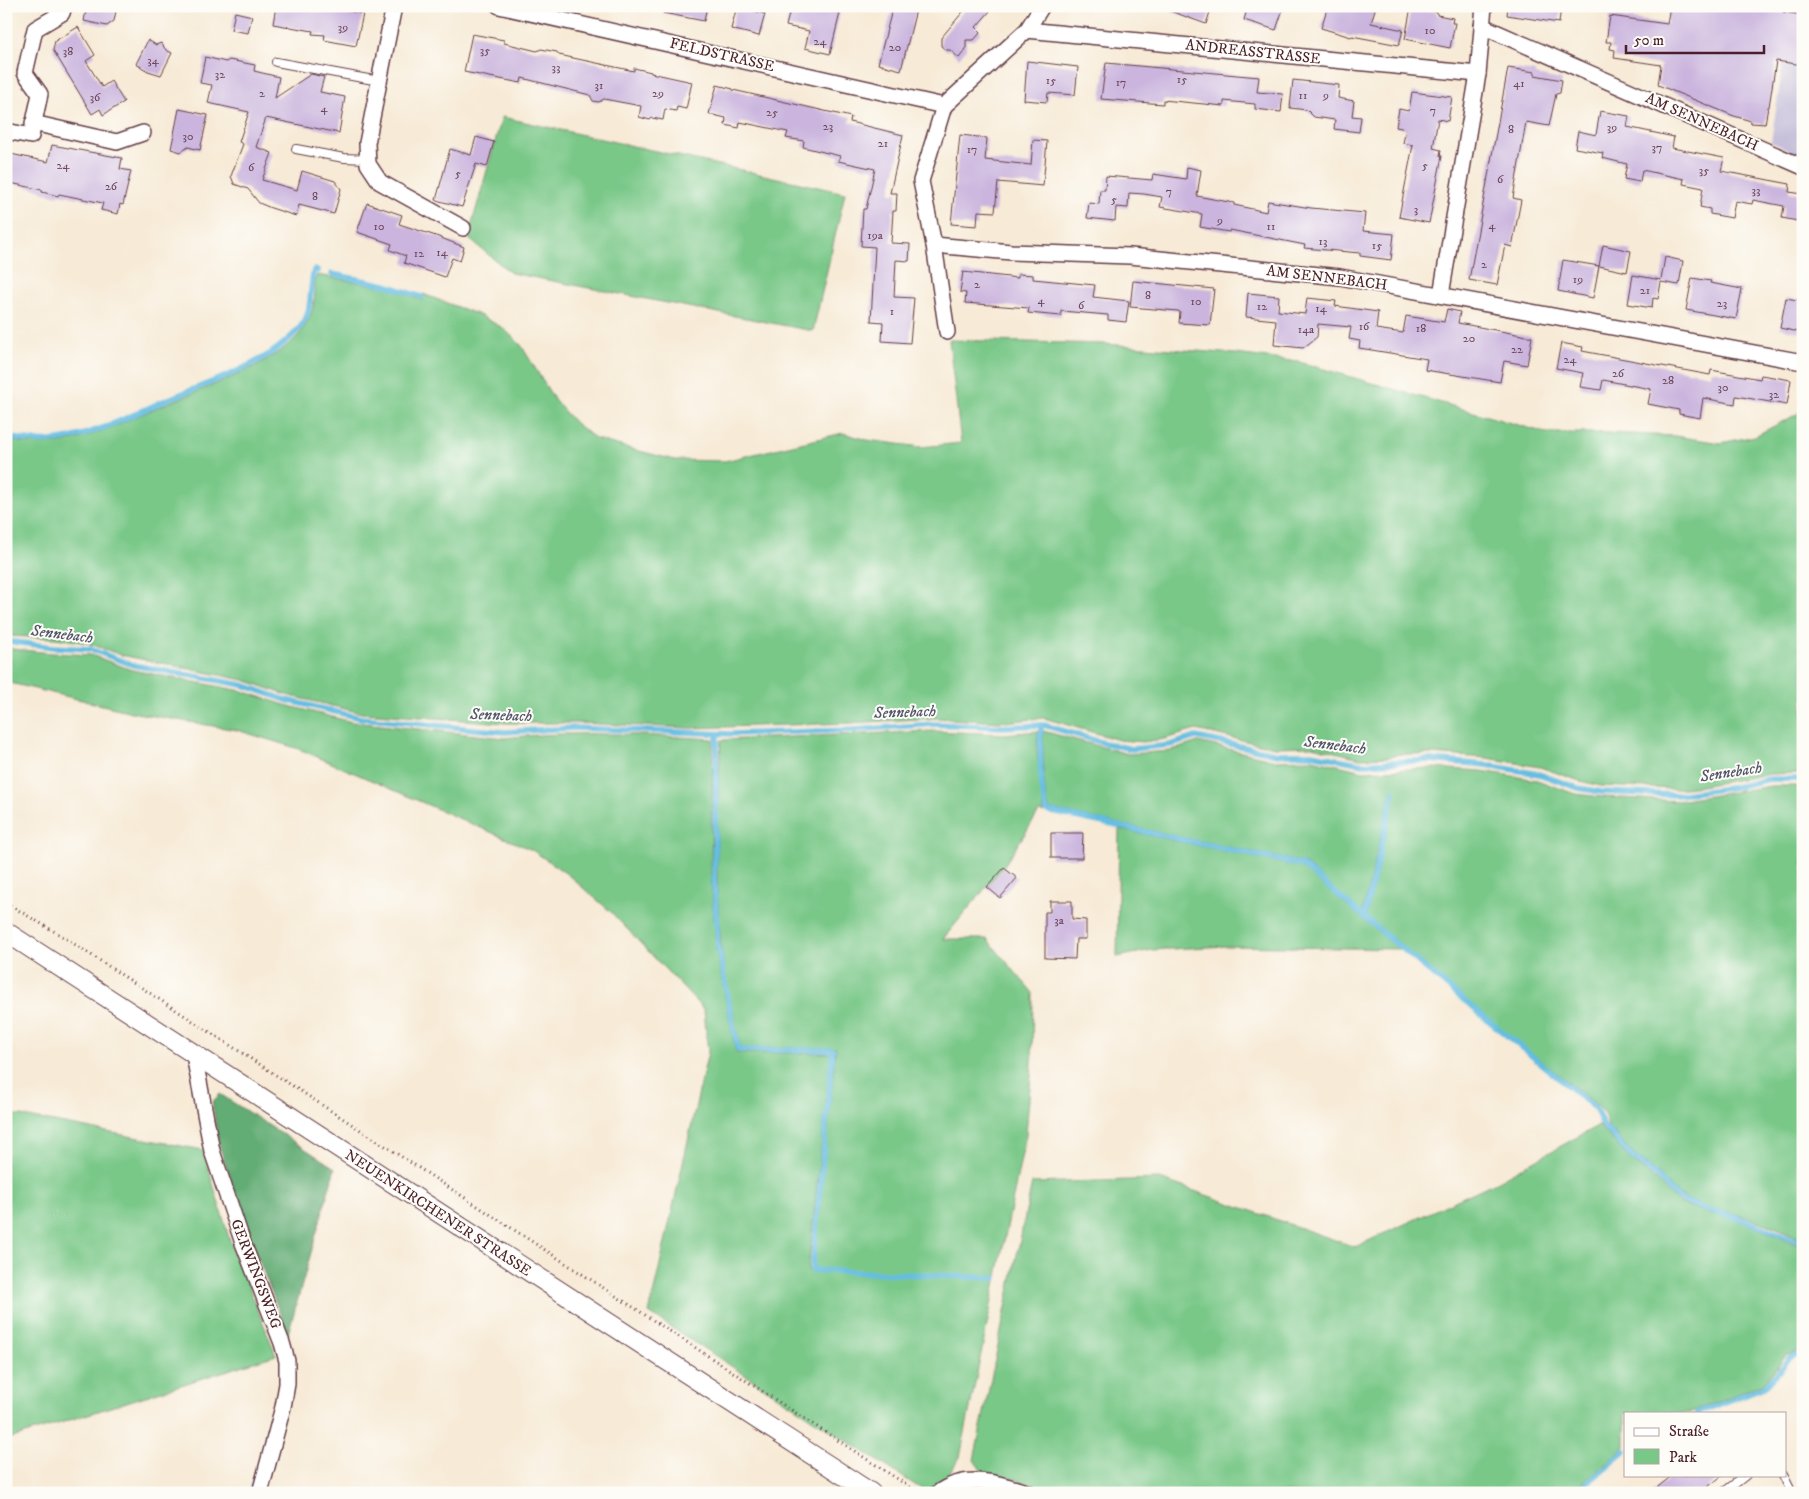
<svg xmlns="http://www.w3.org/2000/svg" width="1809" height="1499" font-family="'IM FELL DW Pica',serif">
  <rect width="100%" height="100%" fill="#fdfcf7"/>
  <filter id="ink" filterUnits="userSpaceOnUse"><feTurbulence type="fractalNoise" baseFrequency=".02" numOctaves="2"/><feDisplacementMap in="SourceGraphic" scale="10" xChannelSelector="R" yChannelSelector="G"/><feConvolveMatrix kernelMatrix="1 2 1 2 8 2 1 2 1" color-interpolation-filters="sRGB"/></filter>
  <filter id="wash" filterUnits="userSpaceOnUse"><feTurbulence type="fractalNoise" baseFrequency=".0096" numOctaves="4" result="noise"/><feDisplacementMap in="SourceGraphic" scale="20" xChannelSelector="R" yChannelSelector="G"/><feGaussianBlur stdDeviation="1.12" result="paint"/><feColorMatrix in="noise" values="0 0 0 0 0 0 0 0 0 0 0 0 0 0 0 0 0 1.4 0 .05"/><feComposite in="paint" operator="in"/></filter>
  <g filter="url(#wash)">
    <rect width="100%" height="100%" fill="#f7ead6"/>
    <polygon fill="#c6c0da" points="1792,6 1803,6 1803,156 1771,142"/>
    <g fill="#79c888" stroke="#62745a">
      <polygon points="502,117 845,193 813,331 511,273 468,238"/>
      <path d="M317,275L386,287L423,300V294L479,315L503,328L521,345L555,401L575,423L596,439L631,449L675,460L725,461L843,433L867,440L921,447L961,443L949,340L1105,344L1236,354L1299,362L1546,433H1606L1674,436L1721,443L1755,436L1803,411V773L1769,774L1701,786L1675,789L1601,786L1580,781L1540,767L1487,758L1430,754H1400L1389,757L1360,758L1312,746L1276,747L1259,744L1196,730L1164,739L1143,742L1119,740L1044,718L1005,722L1004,720L999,722L935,718L850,723L691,728L578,723H507L362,713L287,695L244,680L121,655L88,643L56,638L6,636V440C29,444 51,446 74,440C103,432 131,419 158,407C198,390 280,364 303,329C311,318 314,306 315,293C315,286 314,282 317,275Z"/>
      <path d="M6,646L13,649L52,653L91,655L132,670L242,691L285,705L352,722L505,738C573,730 644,735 713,739L711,877L716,949L736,1053H831L808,1271L813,1272L836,1048H740C734,1014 725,980 721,946C714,878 717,808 721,740L933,731L1004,734L1038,731L1037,751L1044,813L1039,812L1003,867L943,939H987L1033,993L1032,1063L1026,1134L960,1457L948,1476L926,1492L649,1313L708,1052L704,1010L610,911L567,874L532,850L299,749L237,730L136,713L6,682Z"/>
      <path d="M1043,731L1128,754L1170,751L1198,742L1276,760L1312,759L1363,771L1434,768L1482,771L1537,780L1575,794L1602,797L1678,801L1771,786H1803V1240L1775,1227L1739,1215L1705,1208L1679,1195L1655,1171L1633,1154L1608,1126L1605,1116L1598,1106L1461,997L1366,917L1396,790L1392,789L1362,914L1304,863L1049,809C1042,785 1043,757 1043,731Z"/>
      <polygon points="1119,829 1301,867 1399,949 1227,946 1152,950 1117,957"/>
      <polygon points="6,1113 203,1150 229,1238 276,1355 6,1440"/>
      <polygon points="1599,1125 1629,1158 1651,1176 1678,1202 1707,1213 1739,1220 1803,1247 1803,1349 1786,1356 1763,1384 1689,1413 1625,1413 1625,1447 1571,1493 1055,1493 1008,1477 983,1473 974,1460 1032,1183 1160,1179 1355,1247 1496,1182"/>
    </g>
    <polygon fill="#62ac74" stroke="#566650" points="220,1094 335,1168 288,1334 251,1240 219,1145 212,1102"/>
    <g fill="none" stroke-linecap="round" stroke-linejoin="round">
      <g stroke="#65bde2" stroke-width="5.5">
        <polyline points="332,274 386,285 422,297"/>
        <path d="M6,437C21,439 36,443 52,441C91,437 130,416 166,400C201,386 239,373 271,353C281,346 294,335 302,325C313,309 309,289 314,270L318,271"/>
        <polyline points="6,641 53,647 90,649 133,665 243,685 286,700 361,718 505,732 573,728 730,734 853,730 934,724 1003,727 1044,725 1104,743 1132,749 1170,745 1196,737 1278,754 1311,754 1363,764 1430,760 1486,765 1539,774 1578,788 1601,792 1676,795 1736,787 1769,779 1803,779"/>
        <path d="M1041,725C1040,753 1039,784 1047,811L1302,865L1461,998L1595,1108L1603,1125L1631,1156L1653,1173L1678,1198L1706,1210L1739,1218L1803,1243"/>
        <polyline points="717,734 714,878 718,947 738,1050 833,1050 812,1270 995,1278"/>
        <polyline points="1364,917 1394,791"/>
        <polyline points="1697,1413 1764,1387 1791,1358 1803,1352"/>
        <polyline points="251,1493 267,1439"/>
        <polyline points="1576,1493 1625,1451"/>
      </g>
    </g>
    <g id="blocks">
      <g fill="#cbb5de">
        <polygon points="87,6 117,6 114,21 107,26 84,21"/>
        <polygon points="276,6 323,6 363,14 356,46 324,40 325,35 312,34 313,31 273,24"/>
        <polygon points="664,6 707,6 704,21 663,13"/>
        <polygon points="737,6 765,14 759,36 731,29"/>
        <polygon points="791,6 813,6 840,13 830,54 805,48 809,31 786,26"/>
        <polygon points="893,6 917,6 901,70 878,64"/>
        <polygon points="1163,6 1212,6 1206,24 1162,8"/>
        <polygon points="1248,6 1284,6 1276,30 1244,20"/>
        <polygon points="1328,6 1339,6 1352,10 1353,6 1376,6 1371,23 1403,30 1399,45 1352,36 1351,37 1321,28"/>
        <polygon points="1508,6 1561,6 1559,23 1507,15"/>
        <polygon points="1670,6 1784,6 1783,12 1803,15 1803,65 1776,61 1769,107 1768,107 1765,124 1751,123 1751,121 1734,116 1658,85 1661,65 1614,58 1615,50 1610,49 1611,42 1606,42 1610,16 1667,24"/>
        <polygon points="967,7 991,10 976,27 981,32 974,40 966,40 966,49 959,58 950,50 946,50 941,46 941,38"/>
        <polygon points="1411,7 1437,12 1437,15 1453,18 1452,23 1455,23 1450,48 1405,39"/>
        <polygon points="235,12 252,16 248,33 231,30"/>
        <polygon points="78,27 95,55 86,61 102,87 111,81 124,102 103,115 100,109 92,114 53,50 55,41"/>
        <polygon points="472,34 504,40 504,43 537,51 541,49 557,52 559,55 634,71 634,68 651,72 651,73 692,82 686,109 677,107 676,111 665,109 663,120 652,118 650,120 639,117 641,106 604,99 599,102 593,101 590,95 522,78 521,83 464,72"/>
        <polygon points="148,40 156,45 161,43 166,50 172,53 161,75 148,71 136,64"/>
        <polygon points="205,57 226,62 229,60 255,65 254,71 279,77 275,98 311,74 324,77 320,92 345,97 339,133 266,118 256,147 272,153 262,180 297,190 302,171 335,181 341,189 334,214 299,205 296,216 271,208 259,203 248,189 234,184 231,176 243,144 239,142 249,112 208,103 212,85 200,83"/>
        <polygon points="1027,61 1078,67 1075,95 1048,93 1047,102 1024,100"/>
        <polygon points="1106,63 1259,77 1257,92 1283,94 1281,112 1255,109 1255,104 1224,101 1224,106 1163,100 1163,104 1101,99"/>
        <polygon points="1508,68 1535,72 1535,75 1562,80 1560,93 1556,94 1549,126 1526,122 1513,198 1521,200 1512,247 1505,245 1497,285 1469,280"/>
        <polygon points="1293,80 1339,85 1338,98 1354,101 1352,116 1361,117 1359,132 1334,129 1335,120 1314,117 1307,110 1290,108"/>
        <polygon points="717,85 733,89 733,90 851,117 850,122 903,135 890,193 897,193 896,211 893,211 891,243 910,244 909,261 896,260 894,297 914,298 910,343 882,341 883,322 871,321 875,247 861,246 863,209 866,209 875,169 838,161 840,156 803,147 804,141 786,138 788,132 740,122 739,128 725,125 726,118 709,114"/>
        <polygon points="1412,92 1452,97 1448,121 1438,119 1433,148 1441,150 1440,156 1442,156 1429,223 1399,217 1413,145 1403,143 1406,129 1396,127 1399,109 1409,111"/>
        <polygon points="179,109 208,115 200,150 188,147 181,152 171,149"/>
        <polygon points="1600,111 1629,116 1627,127 1674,137 1672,148 1724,158 1721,171 1790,184 1789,192 1803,194 1803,222 1782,218 1784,206 1753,200 1752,204 1735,201 1732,218 1710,214 1710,209 1700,207 1703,188 1683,184 1684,179 1642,170 1640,182 1624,179 1627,164 1602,158 1603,153 1575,148 1578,131 1596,135"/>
        <polygon points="960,135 987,138 985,160 1031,165 1033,140 1047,141 1043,186 998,182 995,212 978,211 977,226 951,224"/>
        <polygon points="476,137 494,142 487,167 476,164 462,207 436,200 450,149 471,155"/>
        <polygon points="52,145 122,158 120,169 131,171 123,205 120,204 118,214 101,210 103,203 59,194 58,196 42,192 42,190 6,182 6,153 48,162"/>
        <polygon points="1187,167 1201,170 1197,196 1234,203 1234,205 1266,212 1268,201 1311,208 1365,213 1363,231 1394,234 1391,260 1360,256 1360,253 1304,248 1305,245 1230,230 1229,232 1200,227 1202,214 1160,207 1162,197 1144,194 1129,193 1128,208 1116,207 1115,221 1087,218 1089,203 1099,204 1100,190 1105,190 1106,176 1152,180 1153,174 1186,179"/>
        <polygon points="367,203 402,215 399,224 436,236 464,247 460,261 452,258 445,277 404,263 406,256 390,250 392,244 357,232"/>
        <polygon points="1603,245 1631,251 1627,272 1599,266 1593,298 1558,291 1563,260 1599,266"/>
        <polygon points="1665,257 1683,261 1679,285 1661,282 1658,299 1653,298 1652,308 1628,304 1633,275 1661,280"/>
        <polygon points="963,272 1018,278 1018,274 1033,275 1033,279 1095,285 1093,297 1129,301 1126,322 1108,320 1108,315 1061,311 1061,316 1028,313 1029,308 965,303 966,293 960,292"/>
        <polygon points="1692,278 1711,281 1710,283 1742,289 1736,319 1686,310"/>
        <polygon points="1133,281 1214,289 1210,325 1179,323 1180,312 1178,311 1130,307"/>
        <polygon points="1248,293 1279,296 1278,311 1305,314 1307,298 1336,301 1335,306 1378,312 1376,329 1403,333 1406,316 1444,322 1447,309 1460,312 1458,323 1532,337 1527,365 1504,361 1500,382 1425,370 1427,359 1359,348 1360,341 1349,339 1351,327 1318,324 1317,337 1303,348 1274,345 1276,320 1246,317"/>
        <polygon points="1786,298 1803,301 1803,333 1780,328"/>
        <polygon points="1561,343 1583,347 1582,351 1710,375 1711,370 1760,379 1761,375 1791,380 1787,405 1736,396 1735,404 1703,398 1700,418 1679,414 1679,410 1648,404 1651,389 1603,380 1601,390 1580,387 1583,373 1556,368"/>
        <polygon points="1051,833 1083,833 1082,858 1051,858"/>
        <polygon points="1004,868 1017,878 1000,898 987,887"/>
        <polygon points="1050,901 1072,901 1072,919 1086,920 1086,939 1076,939 1075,959 1045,958 1045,912 1050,912"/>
        <polygon points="1673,1475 1723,1475 1700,1493 1650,1493"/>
      </g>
    </g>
  </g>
  <g filter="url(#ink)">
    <use href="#blocks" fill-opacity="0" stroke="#643d45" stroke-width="1"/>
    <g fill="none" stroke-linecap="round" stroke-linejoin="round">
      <defs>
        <g id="service">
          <polyline points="276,62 379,81"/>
          <polyline points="296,149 344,158 368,159"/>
          <polyline points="1783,1475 1792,1493"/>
          <polyline points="1723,1493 1746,1475"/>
        </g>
        <g id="minor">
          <polyline points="394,6 367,143 368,164 380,182 463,228"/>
          <polyline points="499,6 944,106 1027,30 1042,6"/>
          <polyline points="1482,26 1803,167"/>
          <polyline points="1027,30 1478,74"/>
          <polyline points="944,106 921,181 934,245 947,332"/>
          <polyline points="33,123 117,142 143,133"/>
          <polyline points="6,131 31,136 40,94 25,73 35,29 62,13 64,6"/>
          <polyline points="934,245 1011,252 1130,256 1340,277 1803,362"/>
          <polyline points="1441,295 1478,74 1484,6"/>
          <polyline points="194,1055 212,1151 243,1243 282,1343 287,1361 287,1384 283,1407 260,1493"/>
          <path d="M938,1493C966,1472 1000,1483 1029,1493"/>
        </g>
        <polyline id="tertiary" points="6,932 871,1493"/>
      </defs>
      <use href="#service" stroke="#643d45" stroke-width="10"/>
      <use href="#minor" stroke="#643d45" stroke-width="18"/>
      <use href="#tertiary" stroke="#643d45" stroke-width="21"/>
      <polyline stroke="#643d45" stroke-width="3" stroke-dasharray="1 4" stroke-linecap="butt" points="6,903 62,936 919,1493"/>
      <use href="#service" stroke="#fff" stroke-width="8"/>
      <use href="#minor" stroke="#fff" stroke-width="15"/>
      <use href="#tertiary" stroke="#fff" stroke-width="19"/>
    </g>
  </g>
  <g text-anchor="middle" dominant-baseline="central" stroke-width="4" stroke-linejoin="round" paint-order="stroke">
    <g font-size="12" fill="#6a4458">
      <text x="343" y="27">39</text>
      <text x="1430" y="30">10</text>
      <text x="820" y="41">24</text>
      <text x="895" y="47">20</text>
      <text x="485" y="50">35</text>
      <text x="68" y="51">38</text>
      <text x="153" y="60">34</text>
      <text x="556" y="67">33</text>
      <text x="220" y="74">32</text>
      <text x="1182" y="79">15</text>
      <text x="1051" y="80">15</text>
      <text x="1121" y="82">17</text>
      <text x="1519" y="83">41</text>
      <text x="599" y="85">31</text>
      <text x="262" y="93">2</text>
      <text x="658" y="93">29</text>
      <text x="1303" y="95">11</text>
      <text x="1326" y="95">9</text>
      <text x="95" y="97">36</text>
      <text x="324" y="108">4</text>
      <text x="1433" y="110">7</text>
      <text x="772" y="112">25</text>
      <text x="828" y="126">23</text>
      <text x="1612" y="127">39</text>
      <text x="1511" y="129">8</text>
      <text x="188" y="136">30</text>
      <text x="883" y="143">21</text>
      <text x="1657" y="147">37</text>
      <text x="972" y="149">17</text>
      <text x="63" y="165">24</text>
      <text x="1425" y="165">5</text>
      <text x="251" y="167">6</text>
      <text x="1704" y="170">35</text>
      <text x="458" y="173">5</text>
      <text x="1500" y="179">6</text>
      <text x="111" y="186">26</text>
      <text x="1756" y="190">33</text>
      <text x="1169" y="191">7</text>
      <text x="315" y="196">8</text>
      <text x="1114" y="199">5</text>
      <text x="1416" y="209">3</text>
      <text x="1220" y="220">9</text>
      <text x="1492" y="225">4</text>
      <text x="379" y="226">10</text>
      <text x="1271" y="226">11</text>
      <text x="875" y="235">19a</text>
      <text x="1323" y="241">13</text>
      <text x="1377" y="245">15</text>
      <text x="442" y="252">14</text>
      <text x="419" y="253">12</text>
      <text x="1484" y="264">2</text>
      <text x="1578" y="279">19</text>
      <text x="977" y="284">2</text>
      <text x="1645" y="290">21</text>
      <text x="1148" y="295">8</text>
      <text x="1041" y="300">4</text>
      <text x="1196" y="301">10</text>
      <text x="1722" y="303">23</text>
      <text x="1081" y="305">6</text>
      <text x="1262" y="306">12</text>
      <text x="1321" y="308">14</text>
      <text x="892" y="311">1</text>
      <text x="1364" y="326">16</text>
      <text x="1421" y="328">18</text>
      <text x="1306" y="329">14a</text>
      <text x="1469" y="338">20</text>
      <text x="1517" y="349">22</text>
      <text x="1570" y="359">24</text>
      <text x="1618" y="373">26</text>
      <text x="1668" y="380">28</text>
      <text x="1723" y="387">30</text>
      <text x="1774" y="394">32</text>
      <text x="1059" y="920">3a</text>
    </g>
    <g font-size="15" fill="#4a1f2b" stroke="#fdfcf7">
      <text transform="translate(1253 52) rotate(6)">ANDREASSTRASSE</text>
      <text transform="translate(722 55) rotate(13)">FELDSTRASSE</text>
      <text transform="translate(1702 122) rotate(24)">AM SENNEBACH</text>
      <text transform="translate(1327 278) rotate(7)">AM SENNEBACH</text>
      <text transform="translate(438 1213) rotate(33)">NEUENKIRCHENER STRASSE</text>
      <text transform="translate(256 1274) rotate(69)">GERWINGSWEG</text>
    </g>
    <g font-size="16" font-style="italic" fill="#53566b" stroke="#fdfcf7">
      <text transform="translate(62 634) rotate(7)">Sennebach</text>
      <text transform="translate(905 712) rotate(-2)">Sennebach</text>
      <text transform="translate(501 715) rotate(2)">Sennebach</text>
      <text transform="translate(1335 745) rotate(7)">Sennebach</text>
      <text transform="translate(1731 772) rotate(-9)">Sennebach</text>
    </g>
  </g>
  <rect width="1809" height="1499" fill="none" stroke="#fdfcf7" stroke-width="25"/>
  <rect x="1624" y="1412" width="162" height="65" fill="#fdfcf7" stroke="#b5a4a5"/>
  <rect x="1634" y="1428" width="25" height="8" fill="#ffffff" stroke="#b5a4a5"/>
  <text x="1669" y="1436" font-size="15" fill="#4a1f2b">Straße</text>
  <rect x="1634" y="1449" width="25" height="15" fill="#79c888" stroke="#b5a4a5"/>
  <text x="1669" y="1462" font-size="15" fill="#4a1f2b">Park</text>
  <path d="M1626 45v8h138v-8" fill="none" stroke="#4a1f2b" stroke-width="2.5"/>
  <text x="1634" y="45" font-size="15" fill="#4a1f2b" stroke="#fdfcf7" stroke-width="4" paint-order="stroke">50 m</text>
</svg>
